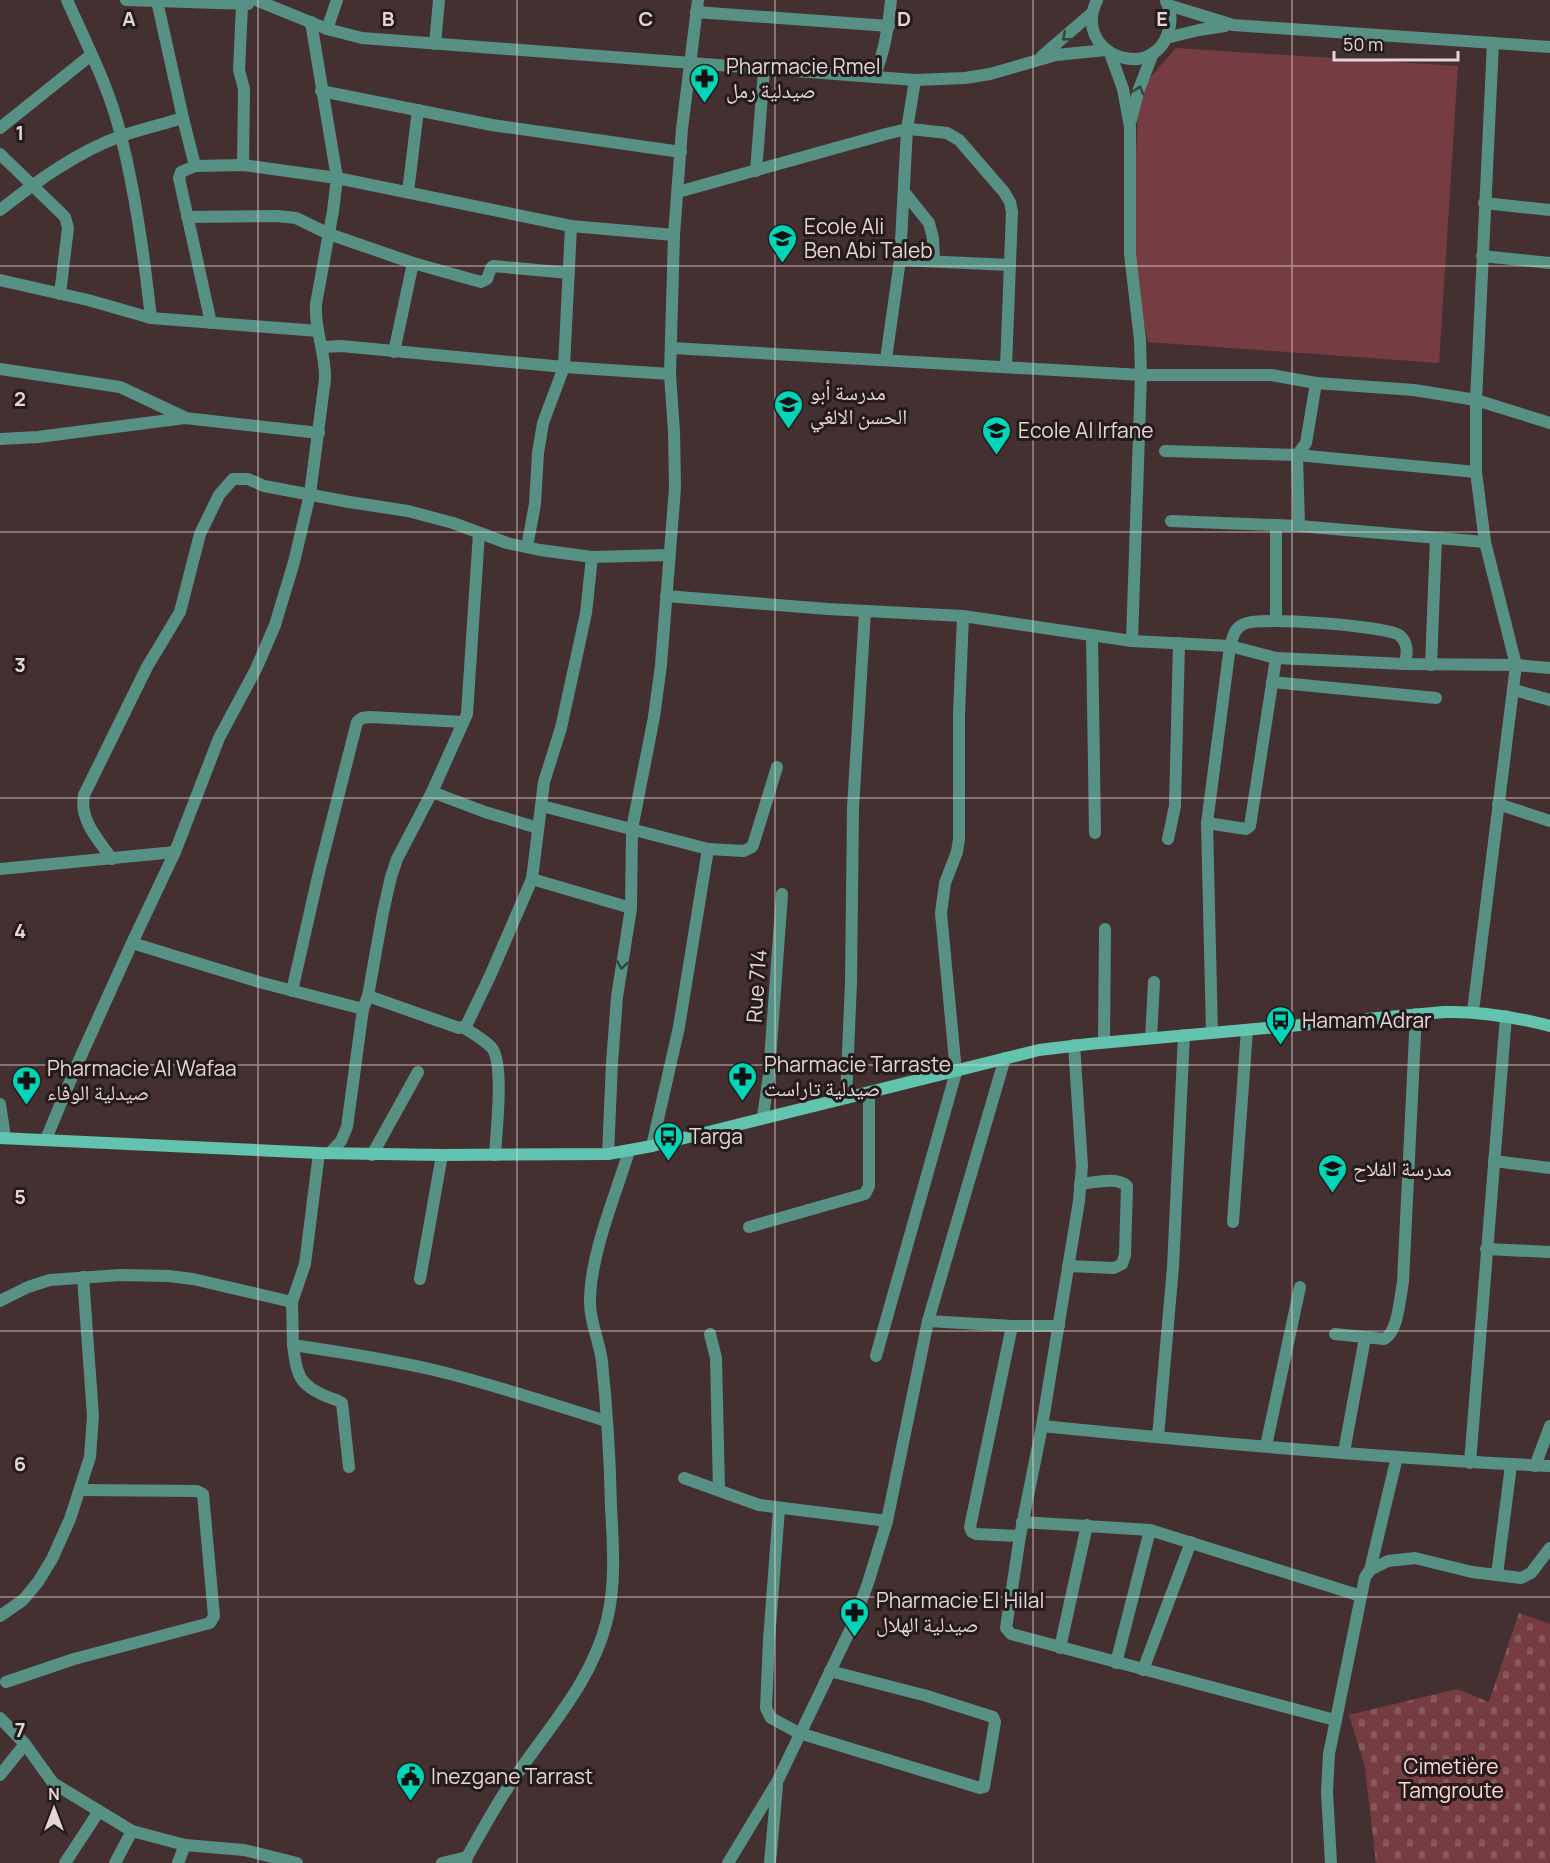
<svg xmlns="http://www.w3.org/2000/svg" width="1550" height="1863" font-family="Manrope,'Noto Naskh Arabic',sans-serif">
  <defs>
    <pattern id="cemetery-stones" width="16" height="16" patternUnits="userSpaceOnUse" patternTransform="scale(1.5)"><rect width="16" height="16" fill="#753d42"/><path d="M2 7V4a2 2 0 0 1 4 0v3zM10 15v-3a2 2 0 0 1 4 0v3z" fill="#88585d"/></pattern>
  </defs>
  <rect width="100%" height="100%" fill="#453031"/>
  <polygon fill="url(#cemetery-stones)" points="1519,1613 1550,1624 1550,1863 1376,1863 1365,1767 1349,1715 1457,1689 1489,1702"/>
  <polygon fill="#753d42" points="1176,48 1458,66 1439,363 1148,342 1131,260 1139,90"/>
  <g fill="none" stroke-linecap="round" stroke-linejoin="round">
    <g stroke="#579184" stroke-width="12">
      <path d="M67,0C87,45 110,89 121,136C136,196 144,257 151,318"/>
      <polyline points="126,0 248,4"/>
      <polyline points="256,0 327,29 362,38 915,80 965,78 990,74 1056,55 1106,50"/>
      <path d="M1097,0C1071,53 1151,84 1168,33C1172,22 1171,11 1166,1"/>
      <polyline points="157,1 183,118"/>
      <polyline points="242,5 239,70 244,89 243,165"/>
      <polyline points="1168,5 1233,25 1550,47"/>
      <polyline points="696,12 889,26"/>
      <polyline points="327,29 337,0"/>
      <polyline points="1166,38 1199,30 1225,26"/>
      <polyline points="435,44 439,0"/>
      <polyline points="1110,53 1123,89 1130,127 1130,254 1140,340 1141,375 1132,641"/>
      <polyline points="1042,56 1092,13"/>
      <path d="M874,77C885,50 888,29 891,0"/>
      <polyline points="321,91 492,125 681,152"/>
      <polyline points="1131,120 1139,89 1153,53"/>
      <polyline points="0,128 91,55"/>
      <polyline points="0,154 65,217 68,228 60,294"/>
      <polyline points="756,171 764,70"/>
      <polyline points="408,192 418,110"/>
      <polyline points="678,192 886,134 907,129 920,130 947,133 959,140 1004,192 1010,202 1012,212 1006,367"/>
      <polyline points="905,193 929,223 933,238 934,261"/>
      <polyline points="1484,203 1550,210"/>
      <path d="M0,210C37,181 77,152 121,136C142,129 163,124 183,118L195,166"/>
      <polyline points="187,217 277,216 296,218 329,234 413,263 481,282 487,279 491,268 493,266 569,273"/>
      <polyline points="1482,256 1550,263"/>
      <polyline points="900,260 1010,265"/>
      <polyline points="0,280 88,300 151,318 318,331"/>
      <polyline points="211,323 179,178 181,172 195,166 243,165 337,178 571,226 674,235"/>
      <polyline points="323,347 341,346 564,367 670,374"/>
      <polyline points="672,348 1141,375 1271,375 1316,383 1414,390 1476,400 1550,423"/>
      <polyline points="394,352 413,263"/>
      <polyline points="886,359 900,260 907,129 915,80"/>
      <polyline points="0,369 120,387 184,417"/>
      <polyline points="0,439 38,437 185,418 319,433"/>
      <polyline points="1165,451 1297,455 1476,472"/>
      <polyline points="1171,521 1299,526 1485,542"/>
      <polyline points="1299,526 1297,455 1306,443 1316,383"/>
      <polyline points="527,547 535,504 538,453 543,423 564,367 571,226"/>
      <polyline points="666,596 828,609 963,616 1132,641 1230,646 1276,658 1405,664 1516,665 1550,668"/>
      <polyline points="1276,620 1276,525"/>
      <polyline points="1092,635 1095,833"/>
      <polyline points="1431,665 1436,538"/>
      <polyline points="1272,682 1436,698"/>
      <polyline points="1514,690 1550,700"/>
      <polyline points="432,792 485,812 538,828"/>
      <polyline points="1498,804 1550,821"/>
      <polyline points="542,806 708,849 744,851 752,847 754,842 777,767"/>
      <polyline points="1207,823 1246,829 1250,826 1276,658"/>
      <polyline points="1168,839 1175,806 1179,643"/>
      <path d="M112,859C98,839 79,820 84,795L147,667L180,612L200,534L219,495L233,479H248L264,486L349,502L408,511L453,523L507,543L540,550L592,557L669,555"/>
      <polyline points="0,869 175,852"/>
      <polyline points="532,879 631,908"/>
      <polyline points="132,943 259,982 363,1009"/>
      <polyline points="292,991 319,872 357,722 362,718 370,717 463,722"/>
      <path d="M368,996L459,1028L463,1027C472,1033 483,1039 491,1047C505,1061 496,1133 495,1155"/>
      <polyline points="1473,1011 1516,665 1485,542 1476,472 1476,400 1493,43"/>
      <polyline points="463,1027 467,1024 490,976 532,879 544,782 561,728 573,673 586,613 592,557"/>
      <path d="M1212,1033L1207,823L1230,646C1233,637 1234,628 1244,624C1259,616 1385,626 1399,635C1409,643 1407,653 1405,664"/>
      <polyline points="1151,1038 1154,982"/>
      <polyline points="1104,1042 1105,929"/>
      <polyline points="1074,1045 1082,1166 1079,1201 1042,1426 1020,1536 1006,1628 1011,1634 1335,1720"/>
      <polyline points="846,1098 851,983 853,808 865,611"/>
      <polyline points="0,1104 5,1137"/>
      <polyline points="763,1117 769,1074 782,894"/>
      <path d="M46,1139L76,1067L132,943L175,852L219,738L256,669L275,625L294,562L310,494L325,379C326,353 314,330 316,304L333,211L337,178L311,22"/>
      <polyline points="652,1146 679,1027 708,849"/>
      <polyline points="330,1153 341,1141 347,1127 363,1009 368,996 383,912 391,877 397,859 432,792 467,714 479,533"/>
      <polyline points="608,1154 612,1063 617,997 631,908 632,829 654,717 661,665 675,488 674,432 670,374 674,235 682,129 698,0"/>
      <polyline points="372,1155 418,1072"/>
      <polyline points="1494,1161 1550,1168"/>
      <polyline points="1233,1222 1247,1030"/>
      <polyline points="749,1227 865,1194 869,1186 869,1093"/>
      <polyline points="1486,1249 1550,1252"/>
      <path d="M1068,1266L1114,1268L1122,1264L1125,1255L1127,1186C1117,1176 1093,1183 1080,1184"/>
      <polyline points="420,1279 442,1155"/>
      <polyline points="0,1301 28,1287 50,1280 120,1275 169,1276 193,1279 292,1302 305,1264 319,1153"/>
      <path d="M292,1302L293,1345C340,1352 387,1359 434,1370C492,1384 549,1403 606,1421"/>
      <polyline points="928,1321 1012,1326 1059,1326"/>
      <polyline points="1012,1326 970,1527 972,1532 976,1534 1020,1536"/>
      <polyline points="710,1334 716,1358 719,1490"/>
      <path d="M1335,1334L1384,1339C1398,1333 1400,1297 1403,1282L1416,1014"/>
      <path d="M293,1345C297,1375 298,1385 328,1397C333,1399 338,1400 342,1403L349,1467"/>
      <polyline points="876,1356 956,1072 941,913 945,883 957,852 959,839 959,714 963,616"/>
      <path d="M1042,1426C1211,1443 1380,1458 1550,1466"/>
      <polyline points="1158,1437 1173,1267 1184,1035"/>
      <polyline points="1266,1446 1300,1287"/>
      <polyline points="1344,1452 1365,1338"/>
      <polyline points="1470,1463 1506,1016"/>
      <polyline points="1535,1466 1550,1426"/>
      <polyline points="684,1478 759,1505 887,1521"/>
      <polyline points="779,1509 769,1640 766,1708 771,1718 799,1733 980,1788 984,1787 995,1722 993,1717 927,1696 830,1671"/>
      <polyline points="1022,1522 1150,1530 1361,1596"/>
      <polyline points="1370,1570 1397,1457"/>
      <polyline points="1497,1575 1511,1465"/>
      <polyline points="0,1616 23,1600 38,1582 52,1559 70,1519 90,1457 93,1416 83,1277"/>
      <polyline points="1060,1648 1087,1525"/>
      <polyline points="1116,1663 1150,1530"/>
      <polyline points="1143,1670 1191,1542"/>
      <polyline points="6,1682 74,1659 210,1623 214,1616 203,1494 197,1491 81,1490"/>
      <polyline points="0,1718 25,1744 53,1783 132,1831 185,1845 244,1850 297,1863"/>
      <polyline points="0,1775 25,1744"/>
      <path d="M467,1857C482,1831 496,1804 513,1780C548,1728 592,1682 607,1620C616,1584 613,1545 611,1507C610,1459 607,1410 602,1362C600,1342 589,1321 590,1300C591,1252 615,1197 629,1151"/>
      <polyline points="65,1863 99,1811"/>
      <polyline points="115,1863 132,1831"/>
      <polyline points="178,1863 185,1845"/>
      <polyline points="442,1863 467,1857 466,1863"/>
      <polyline points="728,1863 777,1782 852,1626 868,1583 887,1521 928,1321 1005,1058"/>
      <polyline points="770,1863 777,1786"/>
      <polyline points="1331,1863 1327,1792 1329,1754 1365,1577 1370,1570 1388,1561 1415,1558 1472,1572 1521,1578 1531,1573 1550,1548"/>
    </g>
    <path stroke="#62c4af" stroke-width="12" d="M0,1138L319,1153L442,1155L608,1154L652,1146L1039,1050L1089,1044L1444,1012C1481,1011 1515,1017 1550,1026"/>
  </g>
  <defs><path id="oneway-chevron" d="M-2-3.5L2.5 0L-2 3.5" fill="none" stroke-width="1.6" stroke-linecap="round" stroke-linejoin="round" transform="scale(1.5)"/></defs>
  <g stroke="#364440">
    <use href="#oneway-chevron" transform="translate(1066 37) rotate(139)"/>
    <use href="#oneway-chevron" transform="translate(1139 90) rotate(-73)"/>
    <use href="#oneway-chevron" transform="translate(622 965) rotate(99)"/>
  </g>
  <path fill="none" stroke="#e4d6d6" stroke-width="1.5" stroke-opacity="0.55" d="M258,0V1863M517,0V1863M775,0V1863M1033,0V1863M1292,0V1863M0,266H1550M0,532H1550M0,798H1550M0,1065H1550M0,1331H1550M0,1597H1550"/>
  <defs>
    <symbol id="pharmacy-pin" viewBox="-11 -11 22 30"><path d="M0 17L-7.5 6A9.5 9.5 0 1 1 7.5 6Z" fill="#00d5b7" stroke="#251b1b"/><path d="M-2-6h4v4h4v4h-4v4h-4v-4h-4v-4h4Z" fill="#111"/></symbol>
    <symbol id="school-pin" viewBox="-11 -11 22 30"><path d="M0 17L-7.5 6A9.5 9.5 0 1 1 7.5 6Z" fill="#00d5b7" stroke="#251b1b"/><path d="M0-5L7-2L0 1L-7-2ZM-4 1L0 2.5L4 1V4Q0 6-4 4Z" fill="#111"/></symbol>
    <symbol id="bus-pin" viewBox="-11 -11 22 30"><path d="M0 17L-7.5 6A9.5 9.5 0 1 1 7.5 6Z" fill="#00d5b7" stroke="#251b1b"/><path d="M-5-6H5V4H4V6H2V4H-2V6H-4V4H-5ZM-3.5-4V0h7V-4ZM-3.5 1.2v1.5H-2V1.2ZM2 1.2v1.5H3.5V1.2Z" fill="#111"/></symbol>
    <symbol id="civic-pin" viewBox="-11 -11 22 30"><path d="M0 17L-7.5 6A9.5 9.5 0 1 1 7.5 6Z" fill="#00d5b7" stroke="#251b1b"/><path d="M-.6-6.5H3V-4.5H.6V-3L4-1V1h2V6H-6V1h2V-1L-.6-3ZM-1.2 2.5V6h2.4V2.5Z" fill="#111"/></symbol>
  </defs>
  <g fill-rule="evenodd">
    <use href="#pharmacy-pin" x="688" y="62" width="33" height="45"/>
    <use href="#school-pin" x="766" y="222" width="33" height="45"/>
    <use href="#school-pin" x="772" y="388" width="33" height="45"/>
    <use href="#school-pin" x="980" y="414" width="33" height="45"/>
    <use href="#bus-pin" x="1264" y="1004" width="33" height="45"/>
    <use href="#pharmacy-pin" x="726" y="1060" width="33" height="45"/>
    <use href="#pharmacy-pin" x="10" y="1064" width="33" height="45"/>
    <use href="#bus-pin" x="652" y="1120" width="33" height="45"/>
    <use href="#school-pin" x="1316" y="1152" width="33" height="45"/>
    <use href="#pharmacy-pin" x="838" y="1596" width="33" height="45"/>
    <use href="#civic-pin" x="394" y="1760" width="33" height="45"/>
  </g>
  <g text-anchor="middle" dominant-baseline="central" stroke-width="6" stroke-linejoin="round" paint-order="stroke">
    <g font-size="21" fill="#e4d6d6" stroke="#251b1b" text-anchor="start">
      <text x="726" y="66">Pharmacie Rmel<tspan x="726" dy="24">صيدلية رمل</tspan></text>
      <text x="804" y="226">Ecole Ali<tspan x="804" dy="24">Ben Abi Taleb</tspan></text>
      <text x="810" y="392">مدرسة أبو<tspan x="810" dy="24">الحسن الالغي</tspan></text>
      <text x="1018" y="430">Ecole Al Irfane</text>
      <text x="1302" y="1020">Hamam Adrar</text>
      <text x="764" y="1064">Pharmacie Tarraste<tspan x="764" dy="24">صيدلية تاراست</tspan></text>
      <text x="47" y="1068">Pharmacie Al Wafaa<tspan x="47" dy="24">صيدلية الوفاء</tspan></text>
      <text x="689" y="1136">Targa</text>
      <text x="1353" y="1168">مدرسة الفلاح</text>
      <text x="876" y="1600">Pharmacie El Hilal<tspan x="876" dy="24">صيدلية الهلال</tspan></text>
      <text x="431" y="1776">Inezgane Tarrast</text>
    </g>
    <g font-size="21" fill="#e4d6d6" stroke="#251b1b">
      <text transform="translate(756 986) rotate(-86)">Rue 714</text>
    </g>
    <g font-size="21" fill="#ffd6d8" stroke="#251b1b">
      <text x="1451" y="1766">Cimetière<tspan x="1451" dy="24">Tamgroute</tspan></text>
    </g>
  </g>
  <g font-size="20" text-anchor="middle" font-weight="bold" fill="#e4d6d6" stroke="#251b1b" stroke-width="6" stroke-linejoin="round" paint-order="stroke">
    <text x="129" y="26">A</text>
    <text x="388" y="26">B</text>
    <text x="646" y="26">C</text>
    <text x="904" y="26">D</text>
    <text x="1162" y="26">E</text>
    <text x="20" y="140">1</text>
    <text x="20" y="406">2</text>
    <text x="20" y="672">3</text>
    <text x="20" y="938">4</text>
    <text x="20" y="1204">5</text>
    <text x="20" y="1471">6</text>
    <text x="20" y="1737">7</text>
  </g>
  <g transform="translate(54 1809)" stroke="#251b1b" stroke-width="4.5" paint-order="stroke">
  <path d="M0-4.5L10 22L0 15L-10 22Z" fill="#e4d6d6"/>
  <text y="-9" font-size="16" font-weight="bold" text-anchor="middle" fill="#e4d6d6">N</text>
  </g>
  <path d="M1334 51v9h124v-9" fill="none" stroke="#e4d6d6" stroke-width="3"/>
  <text x="1343" y="51" font-size="18" fill="#e4d6d6" stroke="#251b1b" stroke-width="4.5" paint-order="stroke">50 m</text>
</svg>
